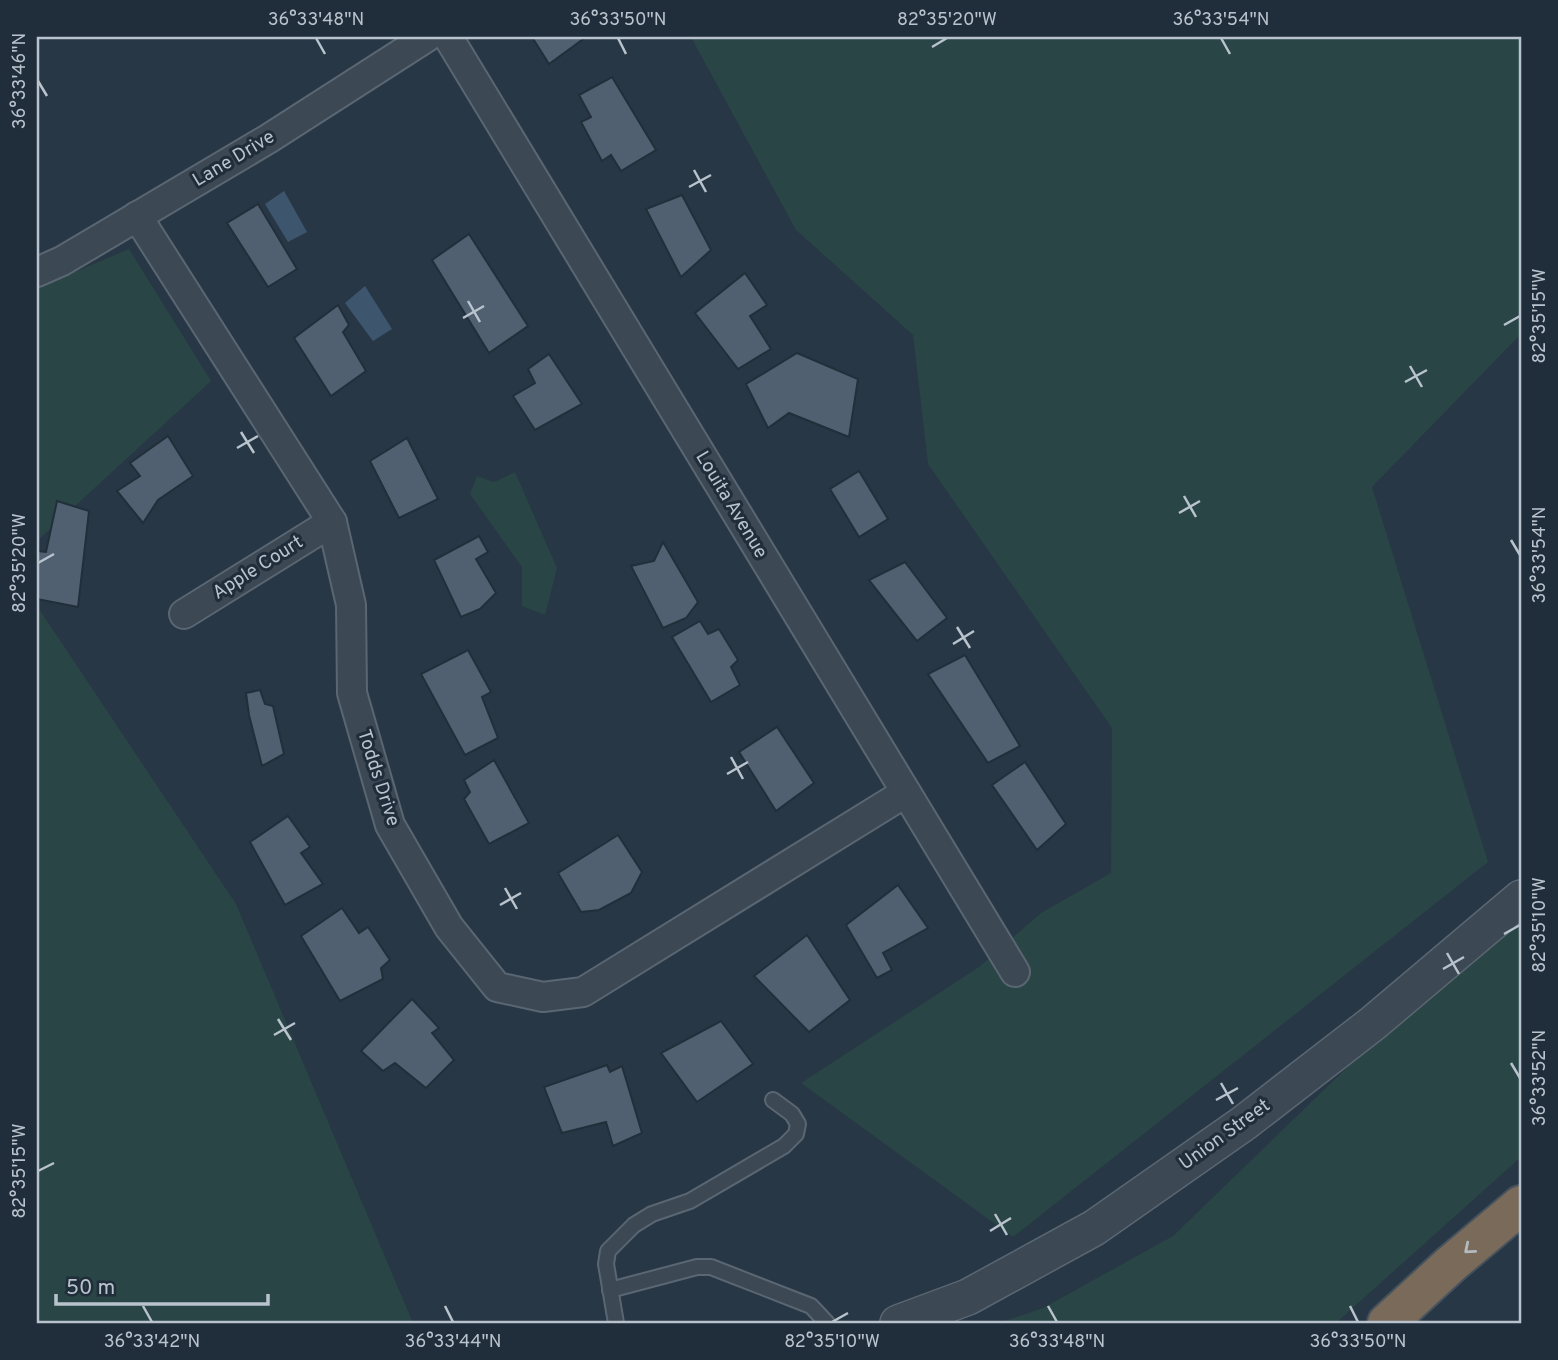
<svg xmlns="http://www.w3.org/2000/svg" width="1558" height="1360" font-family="Overpass,sans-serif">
  <rect width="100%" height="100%" fill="#273745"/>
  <g fill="#294545">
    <polygon points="691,37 1521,37 1521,334 1372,487 1488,862 1013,1237 801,1083 979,967 1041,913 1111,873 1112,728 928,464 913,335 796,230"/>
    <polygon points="129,249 211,381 37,541 37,288"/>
    <polygon points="515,472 557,568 545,615 522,606 522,567 470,494 477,476 494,482"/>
    <polygon points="37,606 236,904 413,1323 37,1323"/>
    <polygon points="1521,899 1521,1157 1336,1323 999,1323 1043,1308 1173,1236"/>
  </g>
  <g fill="#3d566e">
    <polygon points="284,191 307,232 288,242 265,204"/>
    <polygon points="365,286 392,329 373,341 345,303"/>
  </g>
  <g fill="#506070" stroke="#222f3b" stroke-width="2">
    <polygon points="532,37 586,37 549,64"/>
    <polygon points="612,77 656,150 621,171 611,155 602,161 581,122 591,117 579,95"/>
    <polygon points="682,195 711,250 681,277 646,209"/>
    <polygon points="258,204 297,269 268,287 227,223"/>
    <polygon points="469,234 528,326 489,353 432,260"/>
    <polygon points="745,273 767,305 750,316 771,349 738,369 695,313"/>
    <polygon points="338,305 349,325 343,332 366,371 331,396 294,338"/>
    <polygon points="797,353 858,379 849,437 789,413 768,428 746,384"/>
    <polygon points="549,354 582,404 535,430 513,396 535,383 528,369"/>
    <polygon points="168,436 193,476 158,500 143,523 117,491 140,476 130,463"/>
    <polygon points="407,438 438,499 399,518 370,461"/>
    <polygon points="859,471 888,519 859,537 830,489"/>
    <polygon points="57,501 89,511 78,607 37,599 37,551 46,552"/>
    <polygon points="479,536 488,552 476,559 496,593 480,609 461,617 434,560"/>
    <polygon points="663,542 698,602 686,618 663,628 631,566 654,561"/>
    <polygon points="905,562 947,618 917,641 869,580"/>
    <polygon points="700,621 708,634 719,629 738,660 731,667 740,685 711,702 672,637"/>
    <polygon points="468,650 491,692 482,697 498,738 465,755 421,674"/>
    <polygon points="965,655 1020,746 988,763 928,674"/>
    <polygon points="260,690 265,704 273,706 284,754 262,766 249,715 246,693"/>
    <polygon points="777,727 814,783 776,811 739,752"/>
    <polygon points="494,760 529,823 489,844 464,799 470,792 464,780"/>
    <polygon points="1025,762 1066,824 1037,850 992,785"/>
    <polygon points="288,816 310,847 301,853 323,884 285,905 250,842"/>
    <polygon points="618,835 642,872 631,893 599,910 581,912 558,873"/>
    <polygon points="898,885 928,928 883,953 892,970 877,978 846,925"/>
    <polygon points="342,908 359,933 368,927 390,960 381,968 383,979 340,1001 301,936"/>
    <polygon points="807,935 850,1000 809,1032 754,976"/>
    <polygon points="412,999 439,1028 432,1033 454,1060 426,1088 395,1063 383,1071 361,1051"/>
    <polygon points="721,1021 753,1064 697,1102 661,1053"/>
    <polygon points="607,1065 610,1072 622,1066 642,1133 613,1146 606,1122 562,1133 544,1087"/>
  </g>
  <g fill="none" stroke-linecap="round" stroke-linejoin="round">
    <defs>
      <g id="service">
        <polyline points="610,1290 697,1267 711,1267 811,1306 827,1323"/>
        <polyline points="616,1323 606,1264 608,1251 634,1225 652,1214 690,1201 784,1146 796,1134 798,1124 792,1114 773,1100"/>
      </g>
      <g id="minor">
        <polyline points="448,37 1015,972"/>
        <polyline points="137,216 332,522 351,605 352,693 390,825 449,927 497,987 543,997 583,992 905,793"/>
        <polyline points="37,272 62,261 268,139 427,37"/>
        <polyline points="184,614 332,522"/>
      </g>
      <polyline id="tertiary" points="898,1323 968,1297 1094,1228 1244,1123 1372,1024 1521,898"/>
      <polyline id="motorway" points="1387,1323 1451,1264 1521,1205"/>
    </defs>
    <use href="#service" stroke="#5a6671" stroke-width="18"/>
    <use href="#minor" stroke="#5a6671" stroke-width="32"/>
    <use href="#tertiary" stroke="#5a6671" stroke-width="38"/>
    <use href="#motorway" stroke="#46535e" stroke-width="42"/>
    <use href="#service" stroke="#3c4854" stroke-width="14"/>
    <use href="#minor" stroke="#3c4854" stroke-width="28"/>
    <use href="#tertiary" stroke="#3c4854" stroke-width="35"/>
    <use href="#motorway" stroke="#7a6a59" stroke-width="38"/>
  </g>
  <defs><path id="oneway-chevron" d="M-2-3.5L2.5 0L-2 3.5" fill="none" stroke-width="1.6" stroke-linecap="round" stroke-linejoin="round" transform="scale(1.75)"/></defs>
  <use stroke="#b3bac1" href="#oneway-chevron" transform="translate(1469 1249) rotate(140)"/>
  <path fill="none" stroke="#b9c3cd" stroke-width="2.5" d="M316,38L325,54M618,38L626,54M1221,38L1230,54M932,47L947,38M38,81L47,96M694,170L706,192M689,187L711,175M468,301L480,322M463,318L484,306M1504,325L1520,316M1410,366L1422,387M1405,382L1427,370M241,432L254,453M237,448L258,436M1184,496L1196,517M1179,513L1200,501M1511,540L1520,555M38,563L54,554M957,627L970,648M953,644L974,631M731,757L743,779M727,774L748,762M505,888L517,909M500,905L521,893M1504,934L1520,925M1447,953L1459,974M1443,969L1464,957M278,1019L291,1040M274,1035L295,1023M1511,1063L1520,1078M1221,1083L1233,1104M1216,1100L1238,1088M38,1171L54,1163M995,1214L1007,1235M990,1231L1011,1218M143,1306L152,1322M445,1306L453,1322M1048,1306L1057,1322M1350,1306L1358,1322M832,1322L848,1313"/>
  <g text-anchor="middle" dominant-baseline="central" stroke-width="6" stroke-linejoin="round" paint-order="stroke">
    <g font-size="19" fill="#b9c3cd" stroke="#202d3a">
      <text transform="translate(234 159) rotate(-31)">Lane Drive</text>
      <text transform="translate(731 505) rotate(59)">Louita Avenue</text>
      <text transform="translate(258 568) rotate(-32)">Apple Court</text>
      <text transform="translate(378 778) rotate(72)">Todds Drive</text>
      <text transform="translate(1225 1135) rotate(-36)">Union Street</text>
    </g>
  </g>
  <rect width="1558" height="1360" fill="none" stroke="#202d3a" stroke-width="77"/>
  <path d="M56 1294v10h212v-10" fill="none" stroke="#b9c3cd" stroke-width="3.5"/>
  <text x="66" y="1294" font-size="21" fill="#b9c3cd" stroke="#202d3a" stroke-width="5" paint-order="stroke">50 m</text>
  <rect x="38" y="38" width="1482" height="1284" fill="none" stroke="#b9c3cd" stroke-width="2.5"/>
  <g font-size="18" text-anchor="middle" fill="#b9c3cd">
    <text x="316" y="25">36°33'48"N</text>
    <text x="618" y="25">36°33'50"N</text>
    <text x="947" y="25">82°35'20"W</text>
    <text x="1221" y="25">36°33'54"N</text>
    <text transform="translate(19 81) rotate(-90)" y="6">36°33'46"N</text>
    <text transform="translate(1539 316) rotate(-90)" y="6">82°35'15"W</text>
    <text transform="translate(1539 555) rotate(-90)" y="6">36°33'54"N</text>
    <text transform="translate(19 563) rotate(-90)" y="6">82°35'20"W</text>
    <text transform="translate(1539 925) rotate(-90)" y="6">82°35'10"W</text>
    <text transform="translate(1539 1078) rotate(-90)" y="6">36°33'52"N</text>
    <text transform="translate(19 1171) rotate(-90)" y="6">82°35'15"W</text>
    <text x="152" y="1347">36°33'42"N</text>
    <text x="453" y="1347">36°33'44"N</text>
    <text x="832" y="1347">82°35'10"W</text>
    <text x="1057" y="1347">36°33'48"N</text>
    <text x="1358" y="1347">36°33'50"N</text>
  </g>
</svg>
